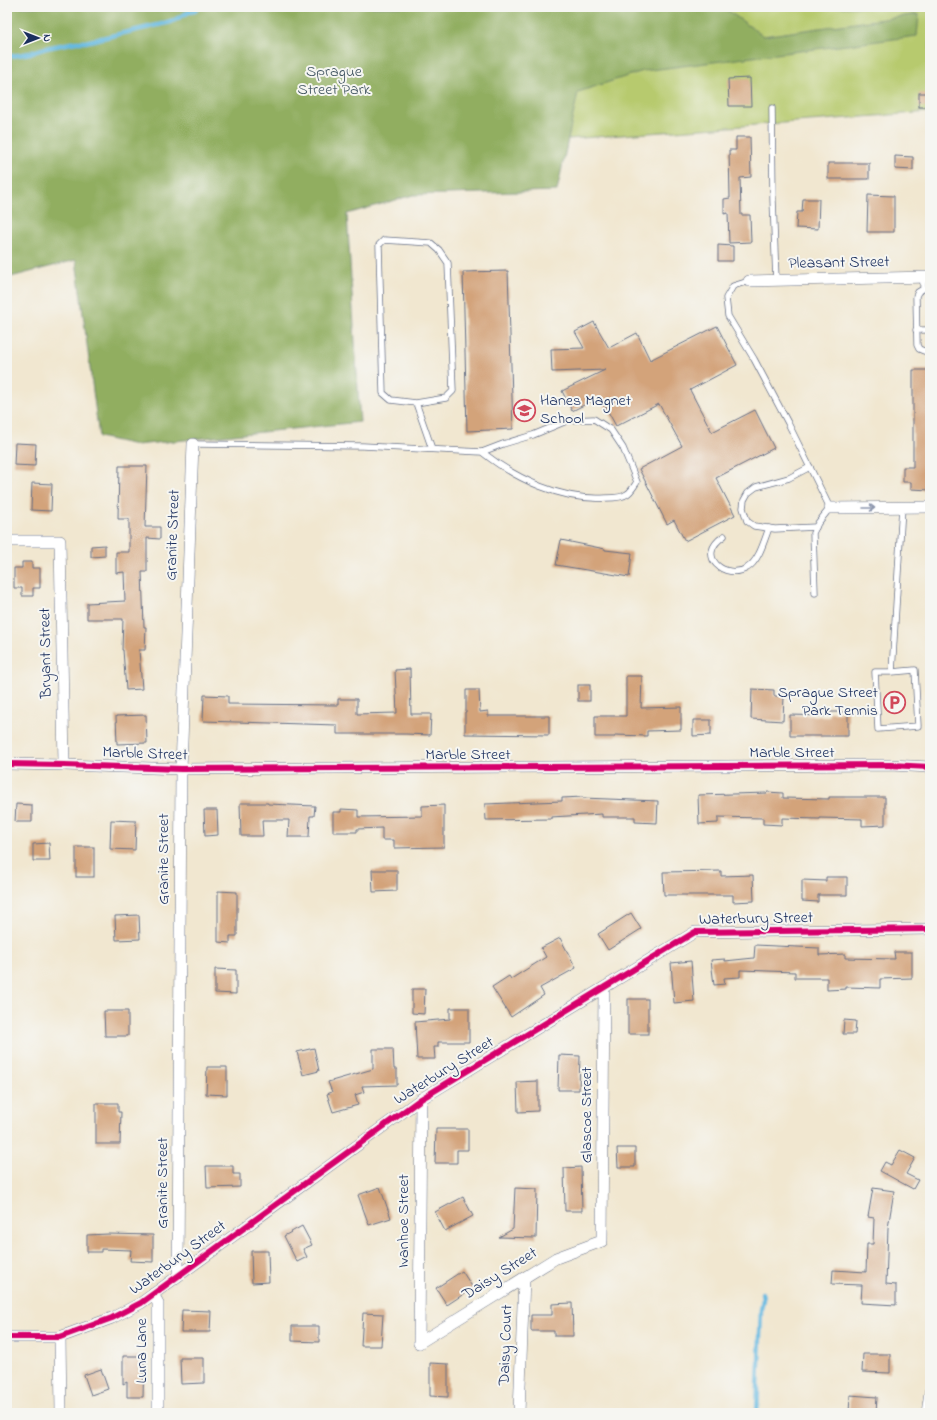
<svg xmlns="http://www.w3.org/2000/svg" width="937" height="1420" font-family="'Indie Flower',sans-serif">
  <rect width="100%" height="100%" fill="#f6f6f2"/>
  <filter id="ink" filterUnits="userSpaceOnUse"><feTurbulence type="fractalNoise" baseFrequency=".025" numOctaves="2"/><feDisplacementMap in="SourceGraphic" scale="8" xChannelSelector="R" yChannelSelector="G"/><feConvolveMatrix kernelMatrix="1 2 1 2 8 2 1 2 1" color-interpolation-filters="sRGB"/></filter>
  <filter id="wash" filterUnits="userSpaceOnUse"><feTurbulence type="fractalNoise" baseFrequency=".012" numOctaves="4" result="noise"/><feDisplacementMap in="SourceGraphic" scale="16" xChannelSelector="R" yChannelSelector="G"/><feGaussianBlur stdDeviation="0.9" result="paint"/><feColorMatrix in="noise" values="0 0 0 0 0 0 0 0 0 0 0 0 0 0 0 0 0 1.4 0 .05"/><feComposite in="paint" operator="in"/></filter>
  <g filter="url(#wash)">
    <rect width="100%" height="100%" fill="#f1e7d0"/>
    <polygon fill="#b7ca6e" stroke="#697c66" points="258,7 930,7 930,112 260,162"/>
    <polygon fill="#91ae61" stroke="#566e60" points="7,7 723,7 763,36 919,14 917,36 643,71 578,92 557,191 413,195 347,214 360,422 136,445 99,437 76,260 7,278"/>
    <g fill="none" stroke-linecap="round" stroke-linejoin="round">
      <g stroke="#65b9e1" stroke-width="4.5">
        <polyline points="7,57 30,53 46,48 76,42 85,42 171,22 189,12 195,11 199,7"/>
        <polyline points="757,1413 761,1309 763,1299 762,1293"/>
      </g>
    </g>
    <g id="blocks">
      <g fill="#d3a37a">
        <polygon points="750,78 751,106 729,106 728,79"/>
        <rect x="919" y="93" width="11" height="14"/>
        <polygon points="736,137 750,137 751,177 740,178 741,215 750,215 751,242 729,243 728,213 724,214 724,199 730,198 729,150 736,150"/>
        <polygon points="895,156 913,157 913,170 895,169"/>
        <rect x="828" y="163" width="41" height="16"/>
        <polygon points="868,195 894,196 894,232 867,232"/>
        <polygon points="803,199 819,199 818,229 796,228 797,212 802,212"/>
        <polygon points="718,245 733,246 733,261 718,261"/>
        <polygon points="508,271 513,429 467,431 463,272"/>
        <polygon points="594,322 609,348 637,333 650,360 717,326 737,365 690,390 712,432 755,410 774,448 716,478 735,515 685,541 674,520 667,524 639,469 682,446 659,404 616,426 600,397 572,411 562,391 605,370 552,372 551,349 584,348 575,332"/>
        <polygon points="913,370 930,370 930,490 911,489 911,482 903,482 903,467 913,467"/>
        <polygon points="15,443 36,444 35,466 14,465"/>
        <polygon points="119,466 147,466 145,527 160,527 160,539 147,538 147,572 142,572 144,627 146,627 145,650 139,650 142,689 126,690 123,650 122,650 123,619 87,619 87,603 125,601 124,572 116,573 116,552 129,552 129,519 118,519"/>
        <polygon points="32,483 52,484 51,511 31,510"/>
        <polygon points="561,540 605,549 605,550 632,553 629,577 556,565"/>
        <polygon points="105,545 105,556 91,557 91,546"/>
        <polygon points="22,562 32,562 32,568 40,568 40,588 33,588 33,596 22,596 22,588 14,588 14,568 22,568"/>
        <polygon points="410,669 411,714 431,714 430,735 406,734 337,734 337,725 203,721 204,695 228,696 228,704 338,705 338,699 357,699 357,714 397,713 395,670"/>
        <polygon points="626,676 642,676 641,708 681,707 681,730 647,731 647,736 615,735 615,737 595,737 595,716 626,716"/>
        <rect x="578" y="685" width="12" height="16"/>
        <polygon points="752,689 774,690 774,696 784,696 783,721 751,719"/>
        <polygon points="466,690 479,690 480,712 488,711 488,716 549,716 549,735 465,734 465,712 466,712"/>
        <polygon points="829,712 848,712 848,736 790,736 790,715 829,716"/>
        <polygon points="146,715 147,743 117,744 116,716"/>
        <polygon points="693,720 711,720 711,735 693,736"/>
        <polygon points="767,792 783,793 783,798 829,799 829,797 885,797 885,825 862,826 862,819 820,818 820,819 782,818 782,825 763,824 763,818 718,817 718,823 699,824 698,795 767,793"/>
        <polygon points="583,797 583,798 658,801 657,823 635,822 635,817 602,817 602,814 551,817 551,819 486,820 485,804 562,801 562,798"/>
        <polygon points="240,803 268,803 268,804 315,806 314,816 310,816 309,837 288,837 289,820 262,820 263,836 241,836"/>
        <polygon points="16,804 32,805 32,822 15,822"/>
        <polygon points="444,805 444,847 394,848 394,840 382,840 382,828 357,829 357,832 333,832 333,812 341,812 341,809 358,810 358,817 422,816 422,806"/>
        <polygon points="204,810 217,810 218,835 205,836"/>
        <polygon points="111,820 136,821 135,850 110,849"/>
        <polygon points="49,843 50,861 33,861 33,844"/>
        <rect x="76" y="847" width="18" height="30"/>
        <polygon points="372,870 397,870 397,891 373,892"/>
        <polygon points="721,871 721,876 753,875 754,901 733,902 733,895 664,895 663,872"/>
        <polygon points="826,877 847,877 847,895 818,895 818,902 802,901 802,880 826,881"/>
        <polygon points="218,891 237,892 237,936 230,936 230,943 218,942"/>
        <polygon points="631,913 641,929 608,950 598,934"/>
        <polygon points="139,915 140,939 116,940 115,916"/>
        <polygon points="560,938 576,968 540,988 544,995 511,1017 492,987 509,976 511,979 546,957 541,948"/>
        <polygon points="755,945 819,948 819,955 845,954 845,958 895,959 894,952 912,952 912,978 880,979 880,988 846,987 846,989 827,990 827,978 795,978 795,972 740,970 740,977 724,978 725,984 714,985 711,960 725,959 725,961 754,958"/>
        <polygon points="691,961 694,1001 674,1003 671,963"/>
        <polygon points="215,969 236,970 236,994 215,993"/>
        <polygon points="412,989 425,989 424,1014 412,1013"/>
        <rect x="628" y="999" width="20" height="35"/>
        <polygon points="450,1008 469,1008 469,1042 438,1042 438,1047 434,1047 435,1059 417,1059 415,1022 450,1019"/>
        <polygon points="104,1011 128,1011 128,1036 105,1036"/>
        <polygon points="844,1020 856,1021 855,1034 843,1034"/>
        <polygon points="314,1048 319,1071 303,1075 297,1052"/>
        <polygon points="373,1049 393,1049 394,1069 397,1069 397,1085 362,1086 364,1092 355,1095 358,1105 333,1112 327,1094 332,1092 328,1082 373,1069"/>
        <polygon points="559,1055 580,1056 579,1090 558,1090"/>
        <polygon points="207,1067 227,1067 227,1095 206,1094"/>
        <polygon points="538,1081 538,1111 518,1112 517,1082"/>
        <polygon points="96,1103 118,1103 118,1112 121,1112 120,1144 96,1144"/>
        <polygon points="436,1129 468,1129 468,1150 457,1150 457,1163 435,1163"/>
        <polygon points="617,1148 635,1148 635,1167 618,1167"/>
        <polygon points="900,1150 915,1158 906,1174 918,1180 913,1189 880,1171 885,1162 891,1165"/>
        <polygon points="206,1166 233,1166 233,1174 240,1174 240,1187 207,1188"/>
        <polygon points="581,1167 582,1211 565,1211 564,1168"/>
        <polygon points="380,1187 391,1218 369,1225 358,1195"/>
        <polygon points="515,1188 537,1189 536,1238 499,1237 513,1229"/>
        <polygon points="873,1188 894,1191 888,1228 886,1284 896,1285 896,1305 861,1303 862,1285 832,1284 833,1270 866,1272 867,1244 873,1244 874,1218 868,1217"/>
        <polygon points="463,1197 473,1216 445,1231 435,1212"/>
        <polygon points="302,1226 312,1245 303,1249 307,1257 297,1262 284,1236"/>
        <polygon points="108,1234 153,1235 153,1262 130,1261 131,1250 101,1249 101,1252 87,1252 87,1235"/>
        <polygon points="251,1251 268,1251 269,1282 252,1283"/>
        <polygon points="462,1271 473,1288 447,1305 436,1288"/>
        <polygon points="572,1303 573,1336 554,1336 554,1331 531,1331 531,1315 552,1315 552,1304"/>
        <polygon points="182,1310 211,1311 210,1332 181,1332"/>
        <polygon points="363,1313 383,1314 381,1346 361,1346"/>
        <polygon points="292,1326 319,1326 319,1342 292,1341"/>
        <polygon points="863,1354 890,1354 890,1373 862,1372"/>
        <polygon points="123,1356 144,1356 143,1397 127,1397 127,1382 123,1384"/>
        <polygon points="180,1358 204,1358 204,1383 181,1384"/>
        <polygon points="430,1363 448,1364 448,1397 430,1396"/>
        <polygon points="101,1369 108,1389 91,1395 84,1375"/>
        <polygon points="850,1395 877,1397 876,1413 849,1413"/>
      </g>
    </g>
  </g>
  <g filter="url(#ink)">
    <use href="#blocks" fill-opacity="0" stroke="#666f86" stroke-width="1"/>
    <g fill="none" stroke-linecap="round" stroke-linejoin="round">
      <defs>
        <g id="service">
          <polyline points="772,108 773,199 776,280"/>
          <polyline points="923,277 923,289 918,292 916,296 917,345 919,349 924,351 930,351"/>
          <polyline points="749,281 733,286 726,298 728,316 754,359 788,423 830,508 818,523 813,533 815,593"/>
          <polyline points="916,330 930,330"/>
          <polyline points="416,403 391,400 383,393 379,245 384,240 431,243 439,250 448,263 453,391 446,398 416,403 432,449"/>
          <path d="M193,444L363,446L482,452L503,444L533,435L569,420L594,419L611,430L623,448L637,482C634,486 631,492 627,494C622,498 612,498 606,498C562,501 516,479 482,452"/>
          <polyline points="810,467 789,478 756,487 748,493 744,500 743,508 747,521 754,526 775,529 816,527"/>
          <path d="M724,536C694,556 726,581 747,568C759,561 764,541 769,528"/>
          <polyline points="892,672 875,672 878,729 918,726 915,670 892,672 902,507"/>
        </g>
        <g id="minor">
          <polyline points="749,281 930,277"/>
          <polyline points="830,508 930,507"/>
          <polyline points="7,541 60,541 64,765"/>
          <polyline points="7,764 64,765 181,769 890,765 930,767"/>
          <polyline points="178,1274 181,769 193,444"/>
          <polyline points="153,1294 158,1303 158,1410"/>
          <polyline points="7,1337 60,1337 112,1318 141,1303 421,1099 695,932 930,929"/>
          <polyline points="60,1337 61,1413"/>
          <polyline points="419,1343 556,1258 602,1241 604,988"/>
          <polyline points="419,1343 421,1099"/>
          <polyline points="519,1413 524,1278"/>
          <polyline points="927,1413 930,1392"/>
        </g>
      </defs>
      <use href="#service" stroke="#666f86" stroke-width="7"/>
      <use href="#minor" stroke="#666f86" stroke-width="12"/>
      <use href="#service" stroke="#fff" stroke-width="5.5"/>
      <use href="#minor" stroke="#fff" stroke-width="11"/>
      <defs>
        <g id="cycleway">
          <polyline points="7,764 64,765 181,769 890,765 930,767"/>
          <polyline points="7,1337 60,1337 112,1318 141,1303 421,1099 695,932 930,929"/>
        </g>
      </defs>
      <use href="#cycleway" stroke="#f6f6f2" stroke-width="8"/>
      <use href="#cycleway" stroke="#d6006c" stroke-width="6"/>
    </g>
    <defs><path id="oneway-shaft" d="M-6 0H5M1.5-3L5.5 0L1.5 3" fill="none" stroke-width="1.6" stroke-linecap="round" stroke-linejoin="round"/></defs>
    <use stroke="#8d97ae" href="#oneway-shaft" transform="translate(869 508)"/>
  </g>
  <defs>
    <symbol id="school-ring" viewBox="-11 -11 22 22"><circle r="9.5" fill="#f6f6f2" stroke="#d1495b" stroke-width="1.5"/><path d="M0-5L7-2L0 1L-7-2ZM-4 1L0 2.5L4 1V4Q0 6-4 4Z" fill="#d1495b"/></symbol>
    <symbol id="parking-ring" viewBox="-11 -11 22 22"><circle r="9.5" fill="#f6f6f2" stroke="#d1495b" stroke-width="1.5"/><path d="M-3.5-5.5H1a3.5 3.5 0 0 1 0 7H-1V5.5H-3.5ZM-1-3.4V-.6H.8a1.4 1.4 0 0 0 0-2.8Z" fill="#d1495b"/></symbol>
  </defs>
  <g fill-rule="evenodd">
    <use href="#school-ring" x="512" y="398" width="25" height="25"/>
    <use href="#parking-ring" x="882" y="690" width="25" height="25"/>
  </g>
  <g text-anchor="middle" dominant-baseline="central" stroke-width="4" stroke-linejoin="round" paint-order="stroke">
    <g font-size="16" fill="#425662" stroke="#f6f6f2">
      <text x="334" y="72">Sprague<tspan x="334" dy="18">Street Park</tspan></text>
    </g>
    <g font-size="16" fill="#1b2f5e" stroke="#f6f6f2">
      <text transform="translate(839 263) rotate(-1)">Pleasant Street</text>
      <text transform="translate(173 535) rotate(-88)">Granite Street</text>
      <text transform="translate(46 653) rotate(-91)">Bryant Street</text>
      <text x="792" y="753">Marble Street</text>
      <text transform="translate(145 754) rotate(2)">Marble Street</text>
      <text x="468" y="755">Marble Street</text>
      <text transform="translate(164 859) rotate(-90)">Granite Street</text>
      <text transform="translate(756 919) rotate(-1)">Waterbury Street</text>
      <text transform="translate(444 1071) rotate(-32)">Waterbury Street</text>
      <text transform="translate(587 1115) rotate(-90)">Glascoe Street</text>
      <text transform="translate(163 1183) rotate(-90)">Granite Street</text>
      <text transform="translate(404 1221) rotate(-90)">Ivanhoe Street</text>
      <text transform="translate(178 1258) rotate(-36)">Waterbury Street</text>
      <text transform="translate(500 1274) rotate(-32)">Daisy Street</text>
      <text transform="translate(506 1345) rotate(-88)">Daisy Court</text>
      <text transform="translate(142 1351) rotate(-90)">Luna Lane</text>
    </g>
    <g font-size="16" fill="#1b2f5e" stroke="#f6f6f2" text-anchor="start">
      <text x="540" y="401">Hanes Magnet<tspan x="540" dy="18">School</tspan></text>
      <text x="878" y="693" text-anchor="end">Sprague Street<tspan x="878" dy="18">Park Tennis</tspan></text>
    </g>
  </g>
  <rect width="937" height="1420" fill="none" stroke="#f6f6f2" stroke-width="24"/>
  <g transform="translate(38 38) rotate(90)" stroke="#f6f6f2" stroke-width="3" paint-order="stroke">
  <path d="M0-3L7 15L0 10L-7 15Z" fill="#1b2f5e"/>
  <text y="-6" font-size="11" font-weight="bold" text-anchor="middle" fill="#1b2f5e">N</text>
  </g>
</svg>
